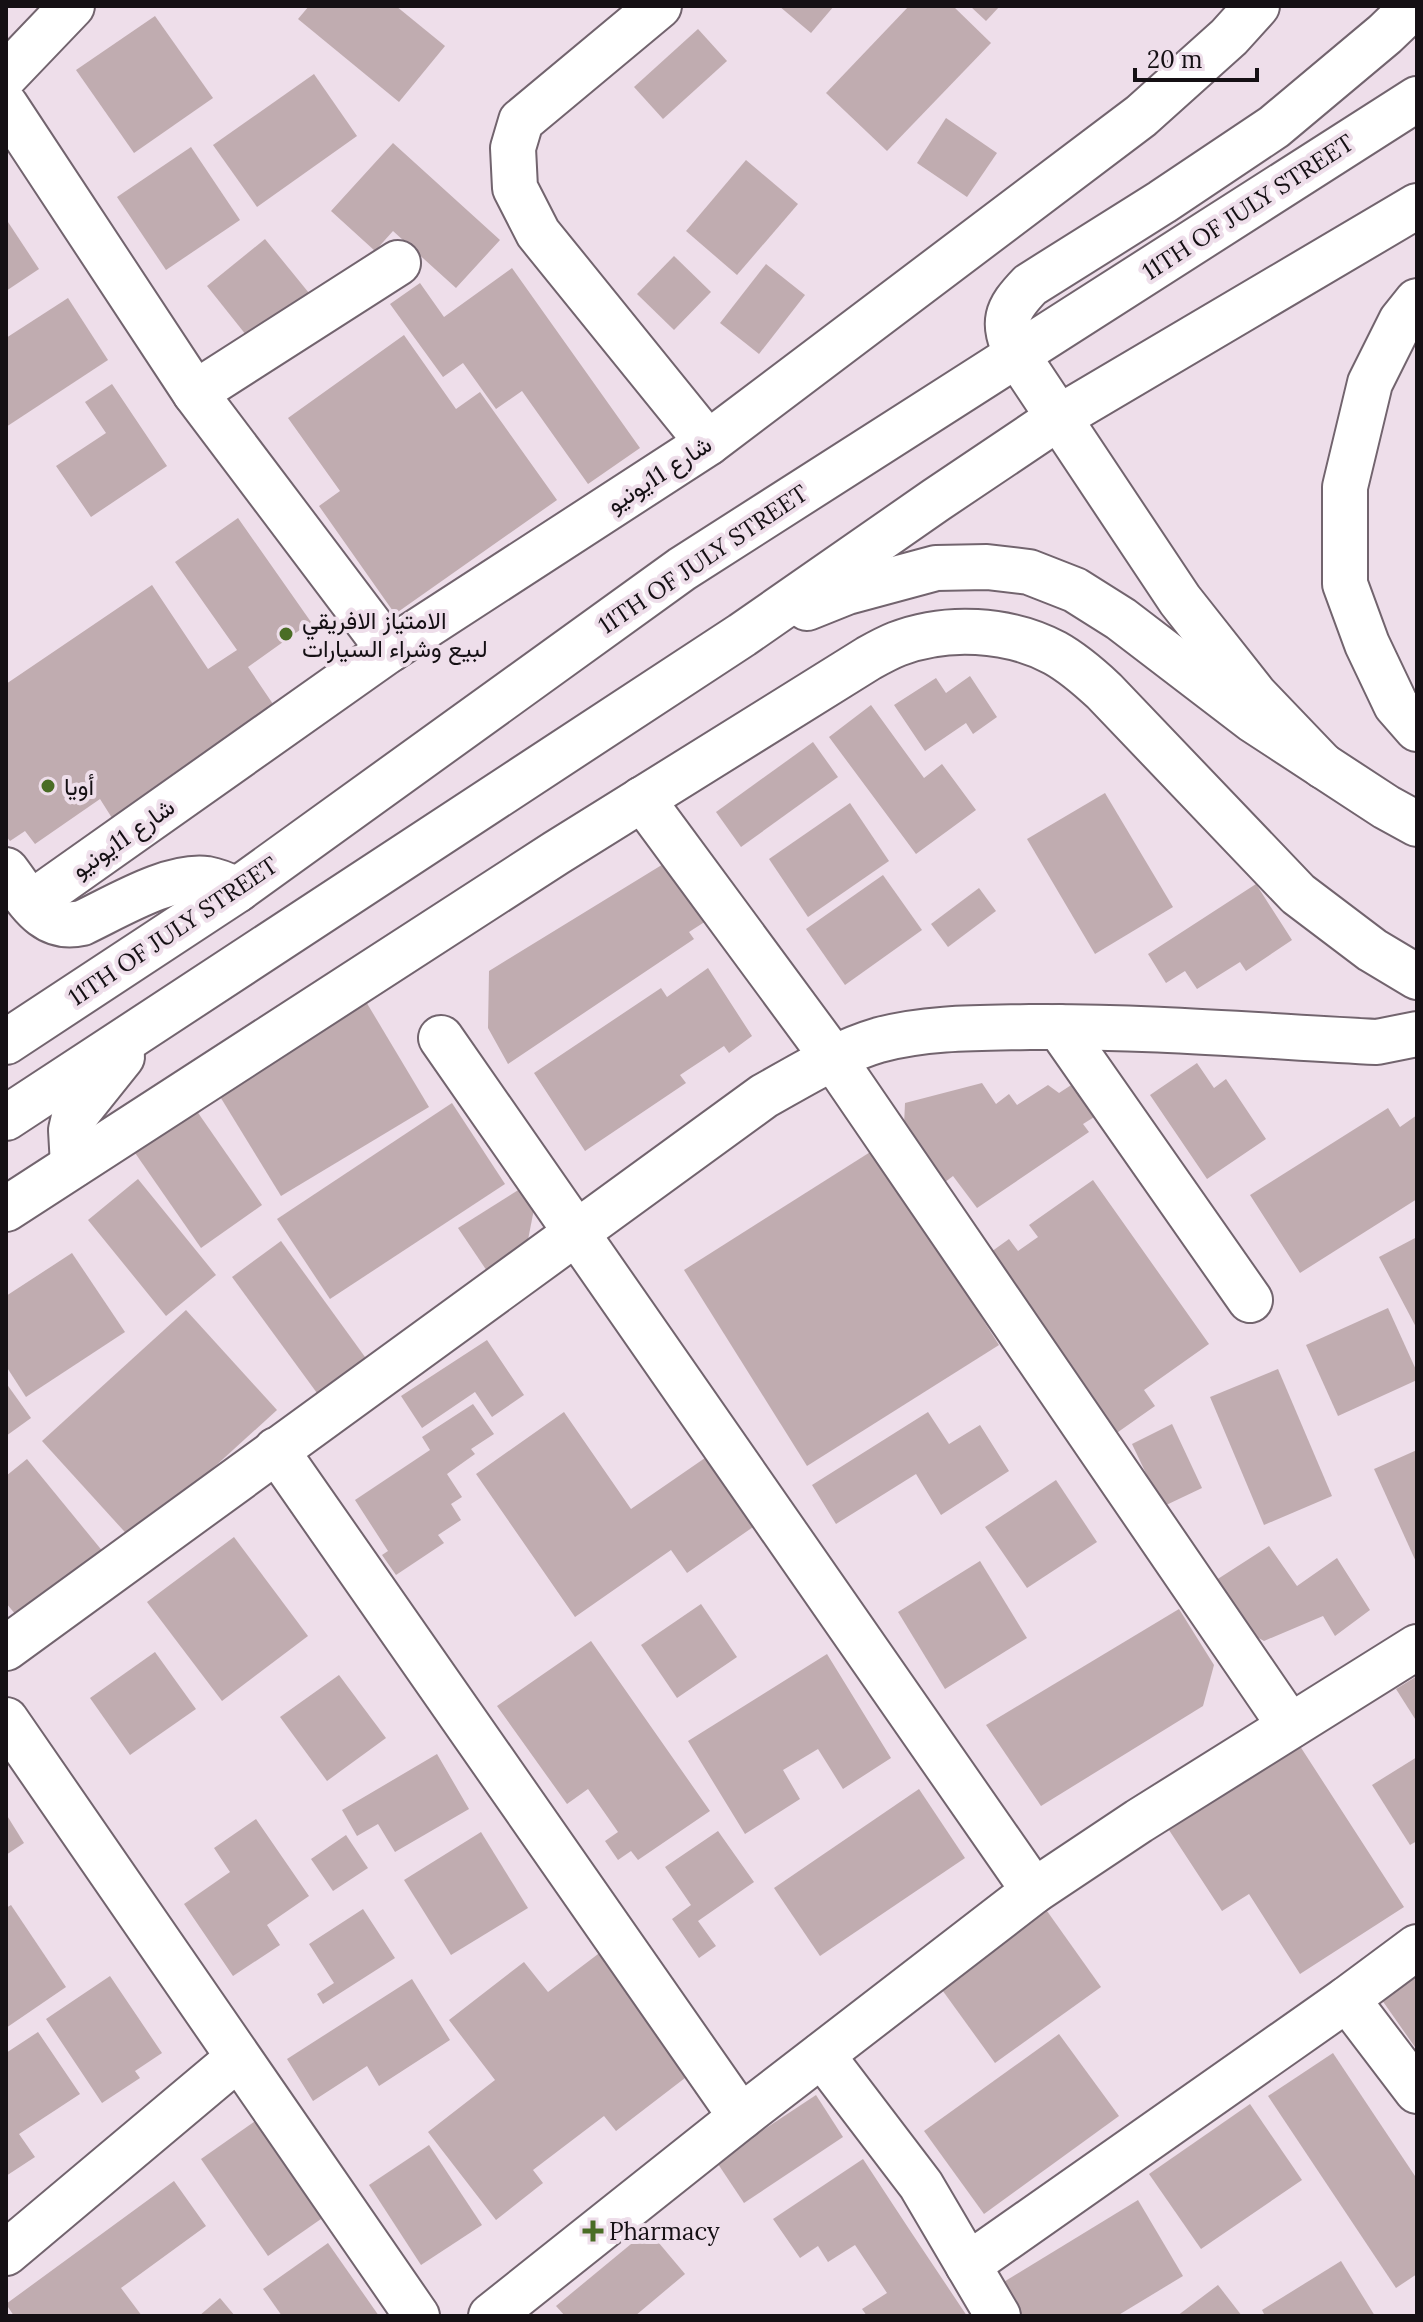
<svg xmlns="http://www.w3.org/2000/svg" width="1423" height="2322" font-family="Lora,Vazirmatn,serif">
  <rect width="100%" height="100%" fill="#eedeea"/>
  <g fill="#c0acb0">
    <polygon points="309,6 396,6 445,46 399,102 298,19"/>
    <polygon points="779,6 834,6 811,33"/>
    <polygon points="909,6 953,6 991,43 887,151 826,93"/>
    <polygon points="970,6 1000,6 986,21"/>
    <polygon points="155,16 213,98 134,153 76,70"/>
    <polygon points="698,29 727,61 663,119 634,87"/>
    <polygon points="314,74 357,136 257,207 213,145"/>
    <polygon points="946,118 997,153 967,197 917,163"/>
    <polygon points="393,143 500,240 456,288 393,231 375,251 331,211"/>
    <polygon points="191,147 240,220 166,270 117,197"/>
    <polygon points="746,160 798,204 737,275 686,231"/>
    <polygon points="6,219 39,269 6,291"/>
    <polygon points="265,239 313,298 254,345 207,286"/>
    <polygon points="674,256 711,292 674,330 637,294"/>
    <polygon points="766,264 805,295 759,354 720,323"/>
    <polygon points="512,268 640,448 588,484 522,391 496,409 463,363 443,377 390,304 420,283 444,317"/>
    <polygon points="68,298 108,360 6,427 6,338"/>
    <polygon points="404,335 456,409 480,392 557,500 395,614 319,506 340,491 288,418"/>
    <polygon points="112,384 167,466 91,517 56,466 106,433 85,402"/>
    <polygon points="238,518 311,622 248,667 275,707 112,818 100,799 35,844 25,831 10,841 6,836 6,684 152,585 208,669 237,650 175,562"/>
    <polygon points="970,676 997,717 973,734 966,723 925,751 894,705 936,678 946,693"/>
    <polygon points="871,705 924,778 942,764 976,810 916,854 829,737"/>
    <polygon points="813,742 838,777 741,847 716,812"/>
    <polygon points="1105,793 1173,907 1095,954 1027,839"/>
    <polygon points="850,803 889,861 808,917 769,859"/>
    <polygon points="678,855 720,912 689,932 694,939 508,1064 488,1028 489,971"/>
    <polygon points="883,875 922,930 845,985 806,929"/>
    <polygon points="1256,884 1292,940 1246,971 1240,962 1197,989 1185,971 1166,983 1148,954"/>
    <polygon points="979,888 996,911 948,947 931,924"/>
    <polygon points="708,968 752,1036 729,1053 724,1046 680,1075 686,1083 585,1151 534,1073 661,988 667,997"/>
    <polygon points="365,1000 429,1107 281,1196 216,1090"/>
    <polygon points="1197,1063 1214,1088 1226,1079 1266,1139 1207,1179 1150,1095"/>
    <polygon points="1085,1076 1107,1109 1083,1124 1089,1132 977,1208 953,1176 932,1192 903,1148 905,1103 982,1083 996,1104 1009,1094 1017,1105 1048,1085 1059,1093"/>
    <polygon points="452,1103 505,1184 330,1299 277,1219"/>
    <polygon points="194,1107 262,1205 201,1248 133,1150"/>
    <polygon points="1388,1108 1400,1127 1417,1115 1417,1199 1300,1273 1250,1195"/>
    <polygon points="875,1149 999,1345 807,1466 684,1270"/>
    <polygon points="138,1179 216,1275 166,1316 88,1220"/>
    <polygon points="1093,1180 1209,1344 1144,1390 1155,1406 1111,1437 984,1257 1009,1239 1018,1251 1038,1237 1029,1225"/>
    <polygon points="523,1187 535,1204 526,1250 489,1274 458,1228"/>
    <polygon points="1417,1237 1417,1329 1379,1257"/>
    <polygon points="281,1241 373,1368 325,1404 232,1277"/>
    <polygon points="72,1253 125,1332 26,1397 6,1366 6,1296"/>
    <polygon points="1388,1308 1417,1372 1417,1380 1338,1416 1306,1345"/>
    <polygon points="186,1310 277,1410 133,1541 42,1441"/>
    <polygon points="487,1340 524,1395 492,1417 475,1392 422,1428 401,1396"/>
    <polygon points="1278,1369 1332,1496 1264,1525 1210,1397"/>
    <polygon points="6,1383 31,1418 6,1436"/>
    <polygon points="473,1404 494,1434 471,1449 475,1454 447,1474 462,1497 451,1504 461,1520 438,1535 444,1543 396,1575 382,1555 388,1551 355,1500 430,1450 422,1437"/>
    <polygon points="564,1412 631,1509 718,1449 766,1518 687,1573 671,1550 575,1617 476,1474"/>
    <polygon points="928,1412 949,1444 980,1425 1009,1471 941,1515 916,1474 836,1524 812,1485"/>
    <polygon points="1172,1424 1202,1488 1162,1507 1132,1444"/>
    <polygon points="1417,1450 1417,1564 1374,1469"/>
    <polygon points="27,1459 104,1553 21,1621 6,1603 6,1476"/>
    <polygon points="1056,1480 1097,1542 1027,1588 985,1527"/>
    <polygon points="234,1537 308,1636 222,1701 147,1602"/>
    <polygon points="1269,1546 1297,1586 1337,1558 1370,1610 1335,1636 1323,1616 1264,1641 1235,1625 1210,1584"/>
    <polygon points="980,1561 1027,1638 945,1689 898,1612"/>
    <polygon points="701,1604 737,1657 677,1698 641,1645"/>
    <polygon points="1179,1609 1214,1665 1203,1706 1041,1806 986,1725"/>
    <polygon points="591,1641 710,1811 638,1860 631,1851 618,1860 605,1841 618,1832 588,1789 567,1804 497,1706"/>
    <polygon points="155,1652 196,1709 130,1755 90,1698"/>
    <polygon points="827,1654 891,1758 843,1789 818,1749 783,1770 800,1799 745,1834 688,1741"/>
    <polygon points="339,1675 386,1738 327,1781 280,1717"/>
    <polygon points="1417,1676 1417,1722 1396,1689"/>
    <polygon points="1298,1743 1404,1907 1300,1974 1249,1894 1222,1911 1167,1827"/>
    <polygon points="437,1754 469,1809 395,1852 378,1824 357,1836 342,1810"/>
    <polygon points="1417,1757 1417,1841 1410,1845 1372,1785"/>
    <polygon points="919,1789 965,1858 820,1956 774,1888"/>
    <polygon points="6,1814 24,1843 6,1855"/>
    <polygon points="256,1819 309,1896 267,1925 280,1945 233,1976 184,1904 230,1872 214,1848"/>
    <polygon points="718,1831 754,1882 698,1921 716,1946 699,1958 672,1919 691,1905 665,1867"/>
    <polygon points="481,1832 528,1908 451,1955 404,1880"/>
    <polygon points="346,1835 368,1868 333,1891 311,1859"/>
    <polygon points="11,1905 66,1987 6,2028 6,1908"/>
    <polygon points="363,1909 395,1958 323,2004 317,1994 334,1983 309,1944"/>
    <polygon points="1047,1911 1101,1987 995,2063 940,1987"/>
    <polygon points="606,1948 698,2068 616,2131 604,2116 533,2170 543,2183 496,2220 428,2132 495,2080 449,2020 524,1962 548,1992"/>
    <polygon points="1417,1965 1417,2050 1377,1993"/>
    <polygon points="110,1976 162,2053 135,2071 140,2078 102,2103 46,2019"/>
    <polygon points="412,1979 450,2040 379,2086 367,2066 313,2101 287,2059"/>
    <polygon points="38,2032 80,2094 19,2134 35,2157 6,2176 6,2053"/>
    <polygon points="1059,2034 1119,2116 984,2214 924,2131"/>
    <polygon points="1333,2053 1417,2179 1417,2274 1396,2288 1268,2096"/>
    <polygon points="816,2095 843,2137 744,2203 716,2161"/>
    <polygon points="1250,2104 1302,2180 1201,2249 1149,2174"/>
    <polygon points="264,2115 331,2212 268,2256 201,2159"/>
    <polygon points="429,2145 482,2225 421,2265 369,2185"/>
    <polygon points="863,2159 909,2229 967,2316 867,2316 862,2309 887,2293 855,2245 828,2262 818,2246 800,2258 773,2219"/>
    <polygon points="174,2181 206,2226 121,2288 142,2316 14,2316 6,2304"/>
    <polygon points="1138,2200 1183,2276 1117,2316 1023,2316 1002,2283"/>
    <polygon points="648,2230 685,2274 635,2316 565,2316 556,2306"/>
    <polygon points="328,2243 379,2316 282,2316 263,2289"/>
    <polygon points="1341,2261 1375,2316 1265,2316 1262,2310"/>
    <polygon points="1218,2285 1242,2316 1177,2316"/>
    <polygon points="220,2298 235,2316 199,2316"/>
  </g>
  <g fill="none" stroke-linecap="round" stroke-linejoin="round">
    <defs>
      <g id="minor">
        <polyline points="659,6 521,121 513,148 515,188 538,233 708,443"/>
        <polyline points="6,75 72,6"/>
        <polyline points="6,106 195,393 389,650"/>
        <polyline points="195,393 398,263"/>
        <polyline points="642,799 833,1058 1290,1726"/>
        <path d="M6,870C27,897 42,932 82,923C116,907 170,874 207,879C218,881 227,885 237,890"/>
        <polyline points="31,903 389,650 708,443 1141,116 1229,37 1257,6"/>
        <polyline points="1059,1027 1250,1300"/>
        <polyline points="441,1038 1034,1891"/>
        <path d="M6,1209L556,853L869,658C878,653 887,648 897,644C946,625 1008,628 1055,653C1073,663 1089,677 1104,691L1298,894L1372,950L1417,977"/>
        <polyline points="276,1450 741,2117"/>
        <path d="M6,1648L764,1096C800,1076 838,1052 879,1040C928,1027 980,1028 1030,1027C1146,1026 1262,1036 1377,1042L1417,1034"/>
        <polyline points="6,1720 417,2316"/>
        <polyline points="1347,1999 1417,2091"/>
        <polyline points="822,2055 921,2185 998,2316"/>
        <polyline points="6,2253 238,2058"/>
        <polyline points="968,2265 1347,1999 1417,1947"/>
      </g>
      <polyline id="major" points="491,2316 741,2117 1034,1891 1139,1821 1417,1647"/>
      <g id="highway">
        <polyline points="1417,301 1401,321 1370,383 1345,487 1345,584 1367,644 1396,705 1417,729"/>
        <polyline points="807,608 847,592 936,568 987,567 1029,572 1075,590 1121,619 1253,720 1386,807 1417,824"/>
        <path d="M1323,766L1255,695L1180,600L1017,355C1001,322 1006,310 1030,285L1162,202L1274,127L1385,34L1414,6"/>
        <polyline points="6,1042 237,890 682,569 1417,99"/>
        <polyline points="6,1118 742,635 936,500 1058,418 1417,206"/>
        <polyline points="73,1165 71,1130 74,1117 122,1057"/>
      </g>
    </defs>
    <use href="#minor" stroke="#72646e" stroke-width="48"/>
    <use href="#major" stroke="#72646e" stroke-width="48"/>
    <use href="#highway" stroke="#72646e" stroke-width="48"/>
    <use href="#minor" stroke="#fff" stroke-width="44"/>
    <use href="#major" stroke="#fff" stroke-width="44"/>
    <use href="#highway" stroke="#fff" stroke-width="44"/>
  </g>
  <g fill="#4a6d25" stroke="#eedeea" stroke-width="3">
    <circle cx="286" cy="634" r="8"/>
    <circle cx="48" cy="786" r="8"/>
    <path d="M589 2219h8v8h8v8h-8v8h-8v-8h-8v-8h8z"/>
  </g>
  <g text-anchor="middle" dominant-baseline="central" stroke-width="8" stroke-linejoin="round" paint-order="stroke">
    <g font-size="24" fill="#151014" stroke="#eedeea">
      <text transform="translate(1248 207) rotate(-33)">11TH OF JULY STREET</text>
      <text transform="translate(659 474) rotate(-33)">شارع 11يونيو</text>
      <text transform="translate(703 559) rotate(-34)">11TH OF JULY STREET</text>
      <text transform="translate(123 838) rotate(-35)">شارع 11يونيو</text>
      <text transform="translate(173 931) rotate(-34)">11TH OF JULY STREET</text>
    </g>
    <g font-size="24" fill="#151014" stroke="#eedeea" text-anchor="start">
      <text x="302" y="620">الامتياز الافريقي<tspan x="302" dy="28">لبيع وشراء السيارات</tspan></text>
      <text x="64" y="786">أويا</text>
      <text x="609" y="2231">Pharmacy</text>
    </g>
  </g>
  <rect width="1423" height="2322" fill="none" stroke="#151014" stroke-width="16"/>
  <path d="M1135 68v12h122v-12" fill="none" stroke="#151014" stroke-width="4"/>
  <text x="1147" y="68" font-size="24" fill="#151014" stroke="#eedeea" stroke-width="6" paint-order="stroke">20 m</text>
</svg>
